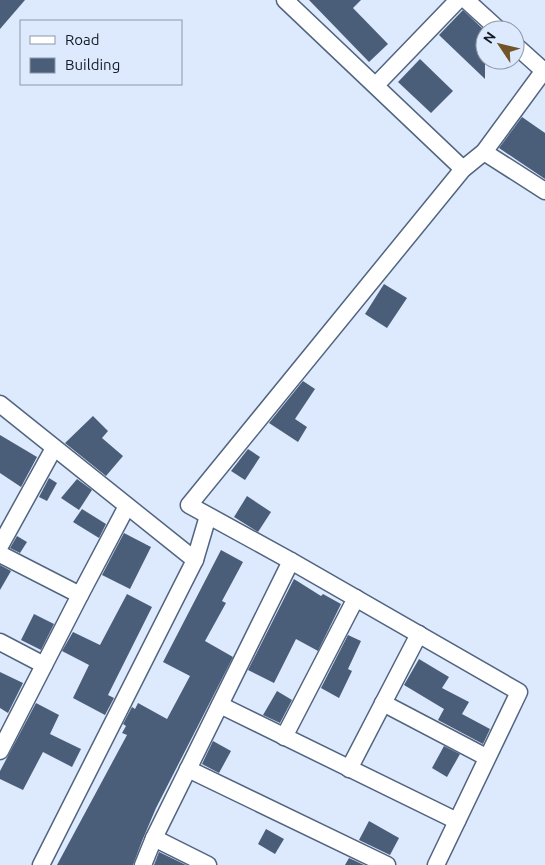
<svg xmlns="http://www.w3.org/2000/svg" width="545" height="865" font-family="Ubuntu,sans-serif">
  <rect width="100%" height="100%" fill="#ddeafd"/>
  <g fill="#4b5e79">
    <polygon points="0,0 25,0 0,29"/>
    <polygon points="309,0 361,0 353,8 388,44 369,62"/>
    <polygon points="463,10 485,31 485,79 439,35"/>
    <polygon points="420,59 453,91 431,113 398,82"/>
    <polygon points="522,117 545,133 545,179 499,148"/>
    <polygon points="384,284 407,298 387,328 365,314"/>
    <polygon points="303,381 315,389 295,419 307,427 298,442 269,423"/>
    <polygon points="93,416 108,431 102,438 123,456 106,476 65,443"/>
    <polygon points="0,435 37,457 21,487 0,473"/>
    <polygon points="248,449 260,457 245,480 231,471"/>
    <polygon points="49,478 57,483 47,501 39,497"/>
    <polygon points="77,479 92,490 79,510 61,498"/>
    <polygon points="247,496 271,512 258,532 234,517"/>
    <polygon points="82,509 106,524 99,538 73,522"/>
    <polygon points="124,533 151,547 130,589 102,575"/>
    <polygon points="17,536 27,542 20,553 10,548"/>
    <polygon points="221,550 243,562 222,601 226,603 205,641 233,657 156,808 142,841 133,865 57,865 127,735 122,733 126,726 123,724 132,707 135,709 138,703 167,719 190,676 163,662"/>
    <polygon points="0,565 11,571 0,590"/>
    <polygon points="294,579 321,596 323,594 341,604 318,651 296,639 274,683 248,670"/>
    <polygon points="127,594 152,607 108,695 114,698 105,715 73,698 89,665 62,651 73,632 100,645"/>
    <polygon points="34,614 54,624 41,650 21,640"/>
    <polygon points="348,635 361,641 348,669 352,671 339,698 321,688"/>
    <polygon points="419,659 449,677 442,688 469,702 462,714 490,729 483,744 438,720 444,709 404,685"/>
    <polygon points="0,672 23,683 8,713 0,708"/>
    <polygon points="277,691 292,700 280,723 263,715"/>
    <polygon points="36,703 59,715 50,734 81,749 72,767 43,752 23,790 0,779 0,771"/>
    <polygon points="213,741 231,751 219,773 202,764"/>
    <polygon points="444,746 460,754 447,777 432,768"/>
    <polygon points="369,821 399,838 390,855 359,840"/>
    <polygon points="266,829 284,839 275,854 258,844"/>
    <polygon points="159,852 186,865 154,865"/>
    <polygon points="349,858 364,865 345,865"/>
  </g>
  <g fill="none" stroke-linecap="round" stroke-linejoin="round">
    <defs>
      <g id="street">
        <polyline points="285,0 463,169"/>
        <polyline points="466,0 499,30"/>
        <polyline points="515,45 544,71"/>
        <polyline points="376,85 458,0"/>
        <polyline points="484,152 545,191"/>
        <polyline points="0,404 195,560"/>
        <polyline points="0,546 54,448"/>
        <polyline points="0,554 80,595"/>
        <polyline points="0,642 44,665"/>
        <polyline points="383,703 486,757"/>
        <polyline points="220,705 457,821"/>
        <polyline points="284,737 356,598"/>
        <polyline points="0,751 80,595 127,506"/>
        <polyline points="188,769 387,865"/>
        <polyline points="349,769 419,634"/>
        <polyline points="154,838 208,865"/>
        <polyline points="41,865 195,560 208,516"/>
        <polyline points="143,865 154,838 291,561"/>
        <polyline points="436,865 519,692 291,561 189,505 463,169 484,152 545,69"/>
      </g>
    </defs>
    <use href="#street" stroke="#516480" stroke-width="19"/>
    <use href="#street" stroke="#fff" stroke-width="16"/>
  </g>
  <rect x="20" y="20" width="162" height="65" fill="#ddeafd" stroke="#8c97a7"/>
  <rect x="30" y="36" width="25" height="8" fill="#ffffff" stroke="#8c97a7"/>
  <text x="65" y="45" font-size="15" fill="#131a25">Road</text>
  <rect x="30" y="58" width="25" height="15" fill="#4b5e79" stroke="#8c97a7"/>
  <text x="65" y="70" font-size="15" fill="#131a25">Building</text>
  <g transform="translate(500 45) rotate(305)"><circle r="24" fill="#ddeafd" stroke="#8c97a7"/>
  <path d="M0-4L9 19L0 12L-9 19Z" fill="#715528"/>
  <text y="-8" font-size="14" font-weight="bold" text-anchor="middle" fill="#131a25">N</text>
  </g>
</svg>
